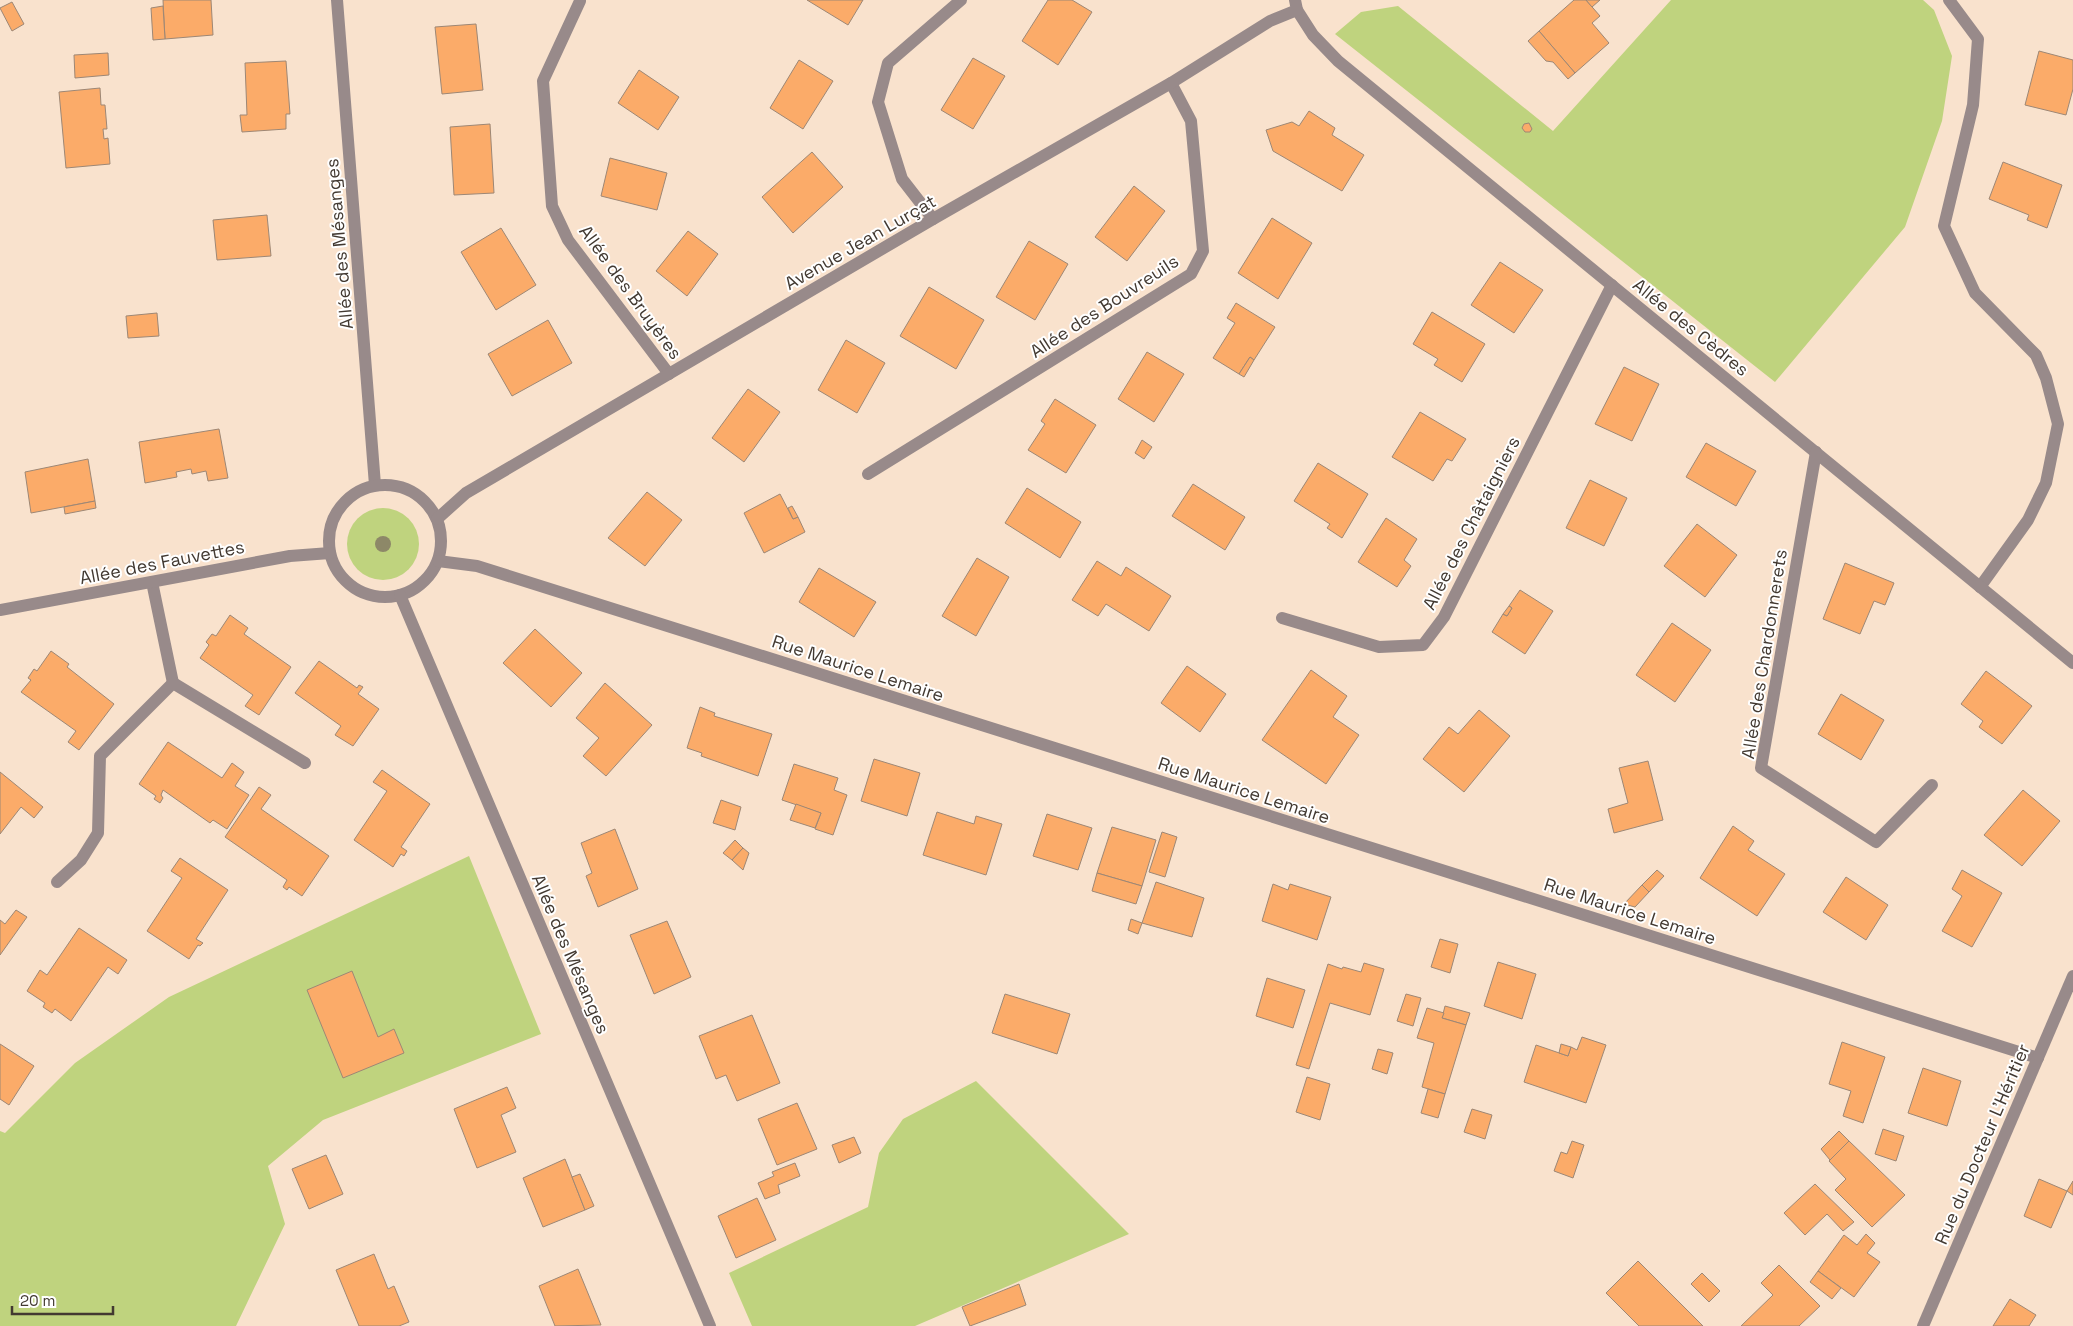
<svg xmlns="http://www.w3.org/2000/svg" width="2073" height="1326" font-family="'Space Grotesk',sans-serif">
  <rect width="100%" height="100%" fill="#f9e2cd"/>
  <g fill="#bfd37e">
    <polygon points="1671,0 1923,0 1934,10 1952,56 1942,121 1905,227 1775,382 1335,34 1361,12 1398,6 1553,131"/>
    <circle cx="383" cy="544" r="36"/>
    <polygon points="469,856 541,1034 323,1120 268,1166 285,1224 236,1326 0,1326 0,1131 5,1133 75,1063 169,997"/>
    <polygon points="976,1081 1129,1234 915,1326 752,1326 729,1273 868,1207 879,1153 903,1119"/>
  </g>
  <g fill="#fbab69" stroke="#9d8775">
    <polygon points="163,0 211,0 213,35 165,39"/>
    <polygon points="807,0 863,0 848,25"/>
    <polygon points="1048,0 1072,0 1092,12 1058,65 1022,41"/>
    <polygon points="1574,0 1586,0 1600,16 1592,23 1609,43 1575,73 1539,31"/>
    <polygon points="1586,0 1600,0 1592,7"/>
    <polygon points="12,2 24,24 12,31 0,8"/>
    <polygon points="163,6 165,39 153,40 151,8"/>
    <polygon points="476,24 483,90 442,94 435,27"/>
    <polygon points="1539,31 1575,73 1568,79 1553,62 1546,61 1528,41"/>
    <polygon points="2039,51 2073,60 2073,89 2066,115 2025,105"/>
    <polygon points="108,53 109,75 75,78 74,55"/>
    <polygon points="973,58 1005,76 973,129 941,110"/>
    <polygon points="799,60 833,81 803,129 770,108"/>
    <polygon points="286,61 290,114 286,114 286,129 242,132 240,115 247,115 245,63"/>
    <polygon points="639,70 679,97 658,130 618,103"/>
    <polygon points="100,88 101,105 105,105 107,129 103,129 104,139 108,138 110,164 66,168 59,92"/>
    <polygon points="1309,111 1335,128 1332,135 1364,155 1342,191 1273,151 1266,130 1292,122 1299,126"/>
    <polygon points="1529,123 1532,129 1530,132 1525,132 1522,128 1524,124"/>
    <polygon points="490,124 494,193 454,195 450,127"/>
    <polygon points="812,152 843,187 793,233 762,197"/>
    <polygon points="610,158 667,173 657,210 601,196"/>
    <polygon points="2003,162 2062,185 2047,228 2027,220 2029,215 1989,199"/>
    <polygon points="1134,186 1165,211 1127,261 1095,237"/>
    <polygon points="267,215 271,256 217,260 213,220"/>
    <polygon points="1272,218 1312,243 1278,299 1238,273"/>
    <polygon points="501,228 536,285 496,310 461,252"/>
    <polygon points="688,231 718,254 687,296 656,271"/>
    <polygon points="1029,241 1068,264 1035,320 996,297"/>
    <polygon points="1500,262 1543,290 1514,333 1471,305"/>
    <polygon points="929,287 984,320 956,369 900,336"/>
    <polygon points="1236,303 1275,327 1254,360 1250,357 1239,374 1213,358 1235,323 1227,318"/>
    <polygon points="1432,312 1485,344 1462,382 1434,365 1438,359 1413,344"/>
    <polygon points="157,313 159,336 128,338 126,316"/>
    <polygon points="548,320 572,363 512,396 488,354"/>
    <polygon points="846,340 885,363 857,413 818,390"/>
    <polygon points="1147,352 1184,374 1154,422 1118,399"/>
    <polygon points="1250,357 1254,360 1244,377 1239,374"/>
    <polygon points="1624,367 1659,384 1632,441 1595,424"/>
    <polygon points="748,389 780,412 744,462 712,438"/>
    <polygon points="1055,399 1096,425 1066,473 1028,450 1045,424 1041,421"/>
    <polygon points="1420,412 1466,439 1452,461 1447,459 1433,481 1392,457"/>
    <polygon points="219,429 228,478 208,481 206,471 192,474 191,469 176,472 177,477 145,483 139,442"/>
    <polygon points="1142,440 1152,447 1144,459 1135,453"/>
    <polygon points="1706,443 1756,471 1736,506 1686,477"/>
    <polygon points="88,459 95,501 31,513 25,472"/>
    <polygon points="1318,463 1368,494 1342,538 1327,528 1330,524 1294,501"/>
    <polygon points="1590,480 1627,498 1604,546 1566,528"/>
    <polygon points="1193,484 1245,517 1225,550 1172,516"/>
    <polygon points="1027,488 1081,522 1060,558 1005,523"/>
    <polygon points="647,492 682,520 645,566 608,538"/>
    <polygon points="780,494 793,519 798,517 805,532 764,553 744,513"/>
    <polygon points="95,501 96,508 65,514 64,507"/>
    <polygon points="792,506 798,517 793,519 788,508"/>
    <polygon points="1386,518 1417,539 1404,560 1411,566 1397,587 1358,562"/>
    <polygon points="1697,524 1737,555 1705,597 1664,566"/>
    <polygon points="977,558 1009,577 976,636 942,616"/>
    <polygon points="1097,561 1121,576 1126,567 1171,596 1149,631 1106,604 1098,616 1072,600"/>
    <polygon points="1845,563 1894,583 1885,605 1874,601 1860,634 1823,619"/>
    <polygon points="819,568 876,602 854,637 799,602"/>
    <polygon points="1520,590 1553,611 1525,654 1492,632 1503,614 1507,616 1512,608 1509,606"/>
    <polygon points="1509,606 1512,608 1507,616 1503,614"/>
    <polygon points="230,615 248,628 244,634 291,667 259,715 245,706 253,695 200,658 209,645 206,642 212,634 216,636"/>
    <polygon points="1672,623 1711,650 1675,702 1636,675"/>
    <polygon points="535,629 582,673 551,707 503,663"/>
    <polygon points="51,651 69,664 67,667 114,704 79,750 68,742 76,731 21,692 31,680 28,678 34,669 37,671"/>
    <polygon points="319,661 357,688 359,685 363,687 358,694 379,709 353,746 335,735 341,726 295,693"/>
    <polygon points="1187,666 1226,694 1200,732 1161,703"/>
    <polygon points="1311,670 1347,696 1333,717 1359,735 1326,784 1262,740"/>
    <polygon points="1986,671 2032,706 2002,744 1979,727 1983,721 1961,704"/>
    <polygon points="605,683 652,725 606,776 583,756 599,738 576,718"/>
    <polygon points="1841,694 1884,720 1861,760 1818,734"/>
    <polygon points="700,707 715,713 714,716 772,734 758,776 701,756 702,753 687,748"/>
    <polygon points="1479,710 1510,736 1464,792 1423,759 1449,727 1458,734"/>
    <polygon points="168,742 222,778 232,763 244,772 235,786 249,795 227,829 213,820 210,823 163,790 161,795 163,798 160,803 154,799 156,796 139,784"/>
    <polygon points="874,759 920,773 907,816 861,801"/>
    <polygon points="1648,761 1663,820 1614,833 1608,809 1628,803 1619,768"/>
    <polygon points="794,764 838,778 834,790 847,795 833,835 815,829 821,813 782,800"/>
    <polygon points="382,770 430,804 401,847 407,851 404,856 401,854 393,867 354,840 387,791 373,782"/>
    <polygon points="0,772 43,807 34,818 21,807 0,834"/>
    <polygon points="259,787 271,795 261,809 329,856 302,896 289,887 287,890 283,887 287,880 225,837"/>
    <polygon points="2023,790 2060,821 2022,866 1984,835"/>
    <polygon points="721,800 741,807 735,830 713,823"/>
    <polygon points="796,804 821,813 815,828 790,820"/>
    <polygon points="937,812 974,824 976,816 1002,824 986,875 923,855"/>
    <polygon points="1047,814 1092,828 1078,870 1033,856"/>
    <polygon points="1733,826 1754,841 1748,850 1785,874 1757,916 1700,878"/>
    <polygon points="1112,827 1156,840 1142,886 1097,873"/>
    <polygon points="615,829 638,889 598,907 586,876 592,873 581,843"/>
    <polygon points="1162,832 1177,837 1165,877 1149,872"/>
    <polygon points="735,840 743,848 732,860 723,853"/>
    <polygon points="743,848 749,853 743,870 732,860"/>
    <polygon points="180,858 228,890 196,939 203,943 200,946 198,945 189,959 147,931 182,878 171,871"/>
    <polygon points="1657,870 1664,876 1649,892 1642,885"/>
    <polygon points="1962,870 2002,893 1972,947 1942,931 1962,896 1952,889"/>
    <polygon points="1097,873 1142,886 1136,904 1092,891"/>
    <polygon points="1846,877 1888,905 1866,940 1823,912"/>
    <polygon points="1156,882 1204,898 1192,937 1142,923"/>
    <polygon points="1273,884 1288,890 1290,884 1331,897 1317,940 1262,921"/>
    <polygon points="1642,885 1649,892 1635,907 1624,904"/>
    <polygon points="16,910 27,917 0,955 0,920 5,924"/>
    <polygon points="1131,919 1142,923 1138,934 1128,930"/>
    <polygon points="667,921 691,977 654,994 630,935"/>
    <polygon points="79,928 127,960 118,974 108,967 71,1021 55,1009 52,1013 43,1007 45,1003 27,991 40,970 47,975"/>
    <polygon points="1440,939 1458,944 1450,973 1431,967"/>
    <polygon points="1498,962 1536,974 1522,1019 1484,1006"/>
    <polygon points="1364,963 1384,969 1370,1015 1330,1003 1309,1069 1296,1065 1328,964 1342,969 1343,967 1361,972"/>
    <polygon points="352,971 378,1037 394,1029 404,1053 343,1078 307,990"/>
    <polygon points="1267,978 1305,990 1293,1028 1256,1016"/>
    <polygon points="1005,994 1070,1014 1057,1054 992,1033"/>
    <polygon points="1406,994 1421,998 1413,1026 1397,1021"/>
    <polygon points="1445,1006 1470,1013 1466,1025 1442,1018"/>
    <polygon points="1427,1008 1444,1013 1442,1018 1466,1025 1445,1094 1422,1087 1434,1043 1417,1038"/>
    <polygon points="752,1015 780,1083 737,1101 726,1075 716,1079 699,1036"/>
    <polygon points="1582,1037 1606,1045 1586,1103 1524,1082 1536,1045 1568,1056 1571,1047 1577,1050"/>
    <polygon points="1842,1042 1885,1057 1863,1123 1843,1116 1851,1091 1829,1084"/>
    <polygon points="0,1044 34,1066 9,1105 0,1099"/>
    <polygon points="1561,1044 1571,1047 1568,1056 1559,1053"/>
    <polygon points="1378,1049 1393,1053 1387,1074 1372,1069"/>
    <polygon points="1923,1068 1961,1081 1947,1126 1908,1113"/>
    <polygon points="1307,1077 1330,1084 1320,1120 1296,1112"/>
    <polygon points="507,1087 516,1108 501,1115 516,1152 477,1168 454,1109"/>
    <polygon points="1428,1089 1445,1094 1438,1118 1421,1113"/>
    <polygon points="797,1103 817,1149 777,1165 758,1119"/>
    <polygon points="1472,1109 1492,1115 1485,1139 1464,1132"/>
    <polygon points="1883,1129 1904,1136 1896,1161 1875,1154"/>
    <polygon points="1839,1131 1849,1141 1830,1160 1821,1149"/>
    <polygon points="854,1137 861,1153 839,1163 832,1145"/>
    <polygon points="1572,1141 1584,1145 1573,1178 1554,1171 1561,1152 1567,1154"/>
    <polygon points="1849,1141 1905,1195 1872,1227 1835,1190 1846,1179 1829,1161"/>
    <polygon points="326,1155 343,1194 309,1209 292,1169"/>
    <polygon points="565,1159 585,1210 543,1227 523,1178"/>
    <polygon points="795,1163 800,1176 778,1185 780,1193 765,1199 758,1183 774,1176 772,1172"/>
    <polygon points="580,1174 594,1206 585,1210 572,1177"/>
    <polygon points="2039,1179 2067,1191 2051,1228 2024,1216"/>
    <polygon points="2073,1181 2073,1195 2067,1191"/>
    <polygon points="1815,1184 1854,1222 1843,1231 1827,1214 1805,1235 1784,1213"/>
    <polygon points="757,1198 776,1240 736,1258 718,1216"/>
    <polygon points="1866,1234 1875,1243 1867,1253 1880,1262 1854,1297 1818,1271 1844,1235 1857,1245"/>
    <polygon points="374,1254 388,1289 394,1286 409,1322 399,1326 359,1326 336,1270"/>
    <polygon points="1638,1261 1703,1326 1639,1326 1606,1293"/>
    <polygon points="1779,1265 1820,1306 1799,1326 1741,1326 1773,1295 1761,1283"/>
    <polygon points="578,1269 601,1325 555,1326 539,1286"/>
    <polygon points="1818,1271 1841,1288 1832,1299 1810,1282"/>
    <polygon points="1702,1273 1720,1291 1709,1302 1691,1284"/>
    <polygon points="1019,1284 1026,1305 970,1326 962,1307"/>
    <polygon points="2010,1299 2036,1315 2029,1326 1993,1326"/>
  </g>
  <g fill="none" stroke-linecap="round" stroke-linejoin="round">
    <g stroke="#988a8a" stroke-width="12">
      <polyline points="337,0 375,485"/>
      <polyline points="1949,0 1978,39 1973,105 1944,226 1975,293 2036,355 2046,378 2058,424 2046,483 2028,520 1980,587"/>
      <polyline points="580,1 543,81 552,206 568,240 669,374"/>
      <polyline points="1297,10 1313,35 1338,61 2073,663"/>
      <polyline points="933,219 902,179 878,102 888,63 961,0"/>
      <polyline points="1816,452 1761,768 1876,842 1932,785"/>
      <polyline points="868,474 1191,274 1203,251 1191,121 1171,83"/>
      <circle cx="385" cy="541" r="56"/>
      <polyline points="437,519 466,493 933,219 1171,83 1270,21 1297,10 1295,0"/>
      <polyline points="438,561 477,566 2038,1058"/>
      <polyline points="152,582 173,683"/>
      <polyline points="400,595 710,1326"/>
      <polyline points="0,610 290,556 330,553"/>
      <polyline points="1282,618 1379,647 1423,645 1444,617 1612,285"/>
      <polyline points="57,882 81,860 98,833 100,756 173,683 305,763"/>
      <polyline points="1923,1326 2073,976"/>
    </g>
  </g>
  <circle fill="#8d8868" cx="383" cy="544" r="8"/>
  <g text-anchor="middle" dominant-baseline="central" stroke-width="4" stroke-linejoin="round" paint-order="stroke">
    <g font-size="18" fill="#423931" stroke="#fff">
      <text transform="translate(860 242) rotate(-30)">Avenue Jean Lurçat</text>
      <text transform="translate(339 244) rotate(-95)">Allée des Mésanges</text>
      <text transform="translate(631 292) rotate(54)">Allée des Bruyères</text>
      <text transform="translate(1104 306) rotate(-33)">Allée des Bouvreuils</text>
      <text transform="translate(1691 327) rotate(39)">Allée des Cèdres</text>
      <text transform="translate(1471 523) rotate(-63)">Allée des Châtaigniers</text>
      <text transform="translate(162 562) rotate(-11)">Allée des Fauvettes</text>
      <text transform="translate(1764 654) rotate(-81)">Allée des Chardonnerets</text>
      <text transform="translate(858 668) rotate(18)">Rue Maurice Lemaire</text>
      <text transform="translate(1244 790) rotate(18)">Rue Maurice Lemaire</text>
      <text transform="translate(1630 911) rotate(18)">Rue Maurice Lemaire</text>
      <text transform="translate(571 954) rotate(67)">Allée des Mésanges</text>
      <text transform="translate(1982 1144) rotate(-67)">Rue du Docteur L'Héritier</text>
    </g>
  </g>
  <path d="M12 1306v8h101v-8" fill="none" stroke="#423931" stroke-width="2.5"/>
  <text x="20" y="1306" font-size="15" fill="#423931" stroke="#ffffff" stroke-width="4" paint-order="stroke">20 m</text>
</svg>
